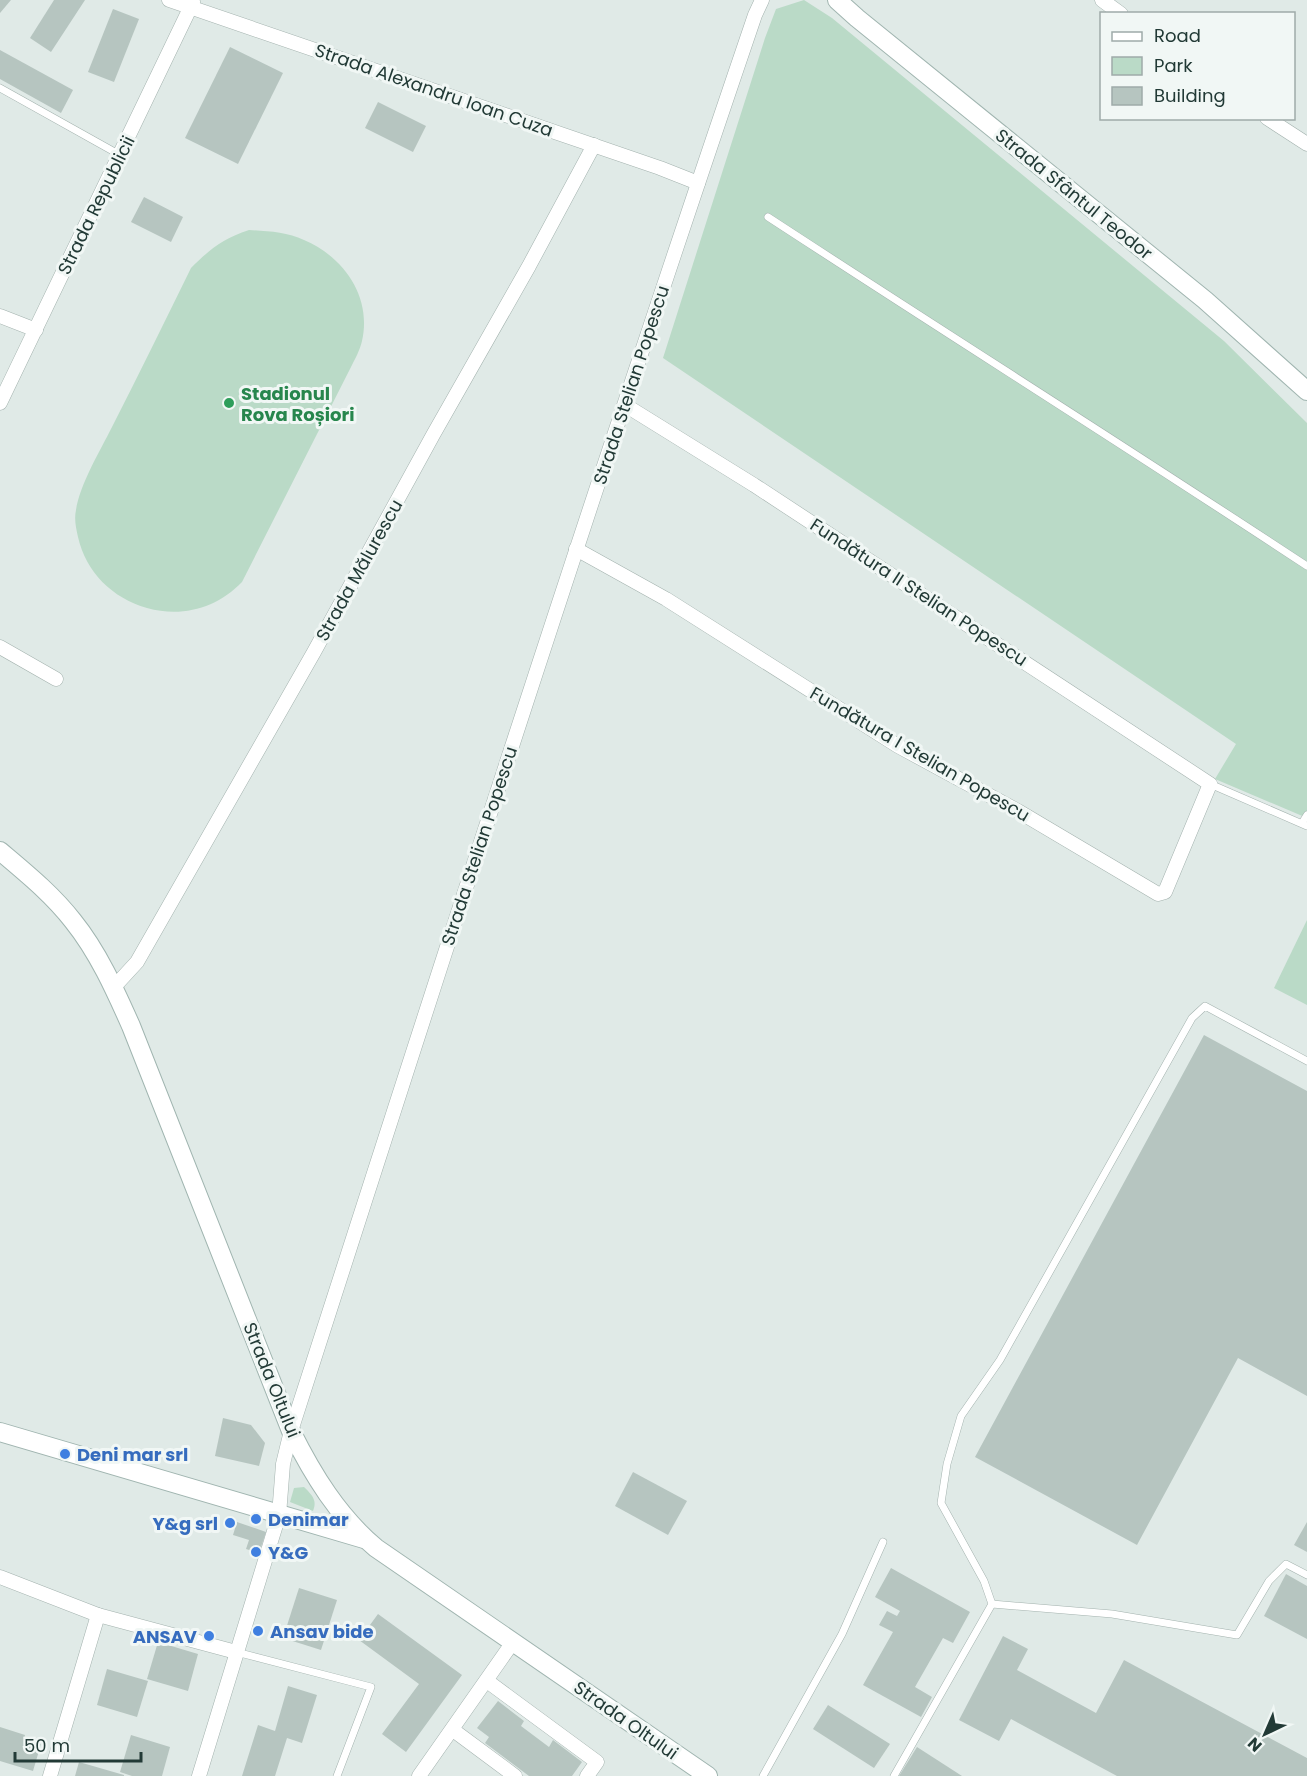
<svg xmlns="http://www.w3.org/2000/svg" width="1307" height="1776" font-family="Poppins,sans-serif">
  <rect width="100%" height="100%" fill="#e0eae7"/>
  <g fill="#badac7">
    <polygon points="804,0 832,18 1224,341 1307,423 1307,818 1215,779 1236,744 663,358 765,38 776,9"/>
    <path d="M249,230C268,231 287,232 304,240C344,257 372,297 362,341C360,350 355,359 351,367L242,582C217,608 182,618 147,608C112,598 86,572 78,537C76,528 74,519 76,510C80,484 100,451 112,427C139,374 165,321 191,268C211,248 223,239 249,230Z"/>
    <polygon points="1307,920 1307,1005 1274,988"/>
    <path d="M304,1487C311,1494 318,1500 313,1511L290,1502L294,1488Z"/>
  </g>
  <g fill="#b6c5c0">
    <polygon points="0,0 11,0 0,13"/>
    <polygon points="54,0 85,0 51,52 30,38"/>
    <polygon points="113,9 139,19 114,82 88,72"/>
    <polygon points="230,47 283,73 238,164 185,138"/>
    <polygon points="0,50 73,90 61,113 0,79"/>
    <polygon points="378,102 426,126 413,152 365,128"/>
    <polygon points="144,197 183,217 171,242 131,222"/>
    <polygon points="1204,1035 1307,1091 1307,1396 1238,1358 1137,1545 975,1457"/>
    <polygon points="223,1418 251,1425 265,1443 259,1466 215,1456"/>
    <polygon points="633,1472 687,1501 668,1535 615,1506"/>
    <polygon points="237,1522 266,1532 259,1553 246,1549 249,1540 233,1535"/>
    <polygon points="1307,1522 1307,1552 1294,1545"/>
    <polygon points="891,1568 970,1612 953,1643 943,1638 915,1687 932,1697 921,1717 863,1685 893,1632 879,1625 887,1611 897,1616 900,1611 875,1597"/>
    <polygon points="1286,1574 1307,1586 1307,1639 1264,1616"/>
    <polygon points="299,1588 337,1600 321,1650 283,1638"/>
    <polygon points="378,1614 462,1675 406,1752 382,1734 419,1684 359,1640"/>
    <polygon points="1003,1636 1028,1649 1017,1670 1096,1713 1124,1660 1307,1758 1307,1776 1117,1776 1011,1719 999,1741 959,1720"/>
    <polygon points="158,1642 198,1654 188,1691 147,1679"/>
    <polygon points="107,1669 148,1681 137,1717 97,1705"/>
    <polygon points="288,1686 317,1695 302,1743 287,1738 275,1776 242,1776 258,1725 275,1731"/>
    <polygon points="498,1701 524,1721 521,1726 549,1747 553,1740 582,1762 572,1776 529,1776 485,1743 489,1737 477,1728"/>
    <polygon points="828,1705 890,1744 874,1768 813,1729"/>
    <polygon points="0,1727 25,1735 24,1739 41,1744 33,1771 0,1761"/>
    <polygon points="131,1735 170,1747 162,1776 132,1776 120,1772"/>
    <polygon points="917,1747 962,1776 899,1776"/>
    <polygon points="79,1762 124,1775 124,1776 75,1776"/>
  </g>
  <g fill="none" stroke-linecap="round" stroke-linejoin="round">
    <defs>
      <g id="lane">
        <polyline points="0,88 120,155"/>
        <path d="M768,217C947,334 1128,448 1307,566"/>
        <polyline points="1210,784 1307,826"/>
        <polyline points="1302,823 1307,815"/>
        <polyline points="992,1604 1112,1614 1237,1635 1269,1581 1286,1564 1307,1575"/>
        <polyline points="236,1652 371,1687 337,1776"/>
        <polyline points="763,1776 842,1634 883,1542"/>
        <polyline points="894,1776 992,1604 984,1581 941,1503 947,1464 961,1416 1000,1360 1192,1018 1205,1006 1307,1061"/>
      </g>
      <g id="street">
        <polyline points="169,0 660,168 698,183"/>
        <polyline points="1102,0 1121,14"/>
        <polyline points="1267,118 1307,144"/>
        <polyline points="0,316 36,330"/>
        <polyline points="0,403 193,2"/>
        <polyline points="576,549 666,599 898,746 1018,811 1158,894 1165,892 1210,784 754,485 625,405"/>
        <polyline points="0,647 56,679"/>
        <polyline points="114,987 137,962 314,652 433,435 529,266 594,145"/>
        <polyline points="0,1577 98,1615 236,1652"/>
        <polyline points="487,1681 597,1762 587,1776"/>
        <polyline points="453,1730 515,1776"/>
        <polyline points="50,1776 98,1615"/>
        <path d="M199,1776L279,1515L283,1464L291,1431C443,958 595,485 755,15L762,0"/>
        <polyline points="419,1776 513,1642"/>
      </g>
      <g id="secondary">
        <polyline points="837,0 857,18 1205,300 1307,391"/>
        <path d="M0,851C26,873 52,894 73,921C98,952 115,990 131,1026L291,1431C313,1475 338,1516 376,1548L708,1776"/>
        <polyline points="0,1432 364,1539"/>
      </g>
    </defs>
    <use href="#lane" stroke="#a3b2ae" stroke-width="8"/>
    <use href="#street" stroke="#a3b2ae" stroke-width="15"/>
    <use href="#secondary" stroke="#a0b5b0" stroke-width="20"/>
    <use href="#lane" stroke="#fff" stroke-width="7"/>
    <use href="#street" stroke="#fff" stroke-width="14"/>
    <use href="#secondary" stroke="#fff" stroke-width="18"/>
  </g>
  <circle fill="#2e9e5b" stroke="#f1f7f5" stroke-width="2" cx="229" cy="403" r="6"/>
  <g fill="#3f7fe0" stroke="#f1f7f5" stroke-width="2">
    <circle cx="65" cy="1454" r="6"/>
    <circle cx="256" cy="1519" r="6"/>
    <circle cx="230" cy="1523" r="6"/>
    <circle cx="256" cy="1552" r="6"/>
    <circle cx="258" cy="1631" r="6"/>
    <circle cx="209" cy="1636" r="6"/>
  </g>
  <g text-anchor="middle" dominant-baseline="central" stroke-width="6" stroke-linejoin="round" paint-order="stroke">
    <g font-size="18" fill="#223a36" stroke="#f1f7f5">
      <text transform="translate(434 90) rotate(19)">Strada Alexandru Ioan Cuza</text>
      <text transform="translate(1074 194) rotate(39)">Strada Sfântul Teodor</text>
      <text transform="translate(96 205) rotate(-64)">Strada Republicii</text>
      <text transform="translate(631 385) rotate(-72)">Strada Stelian Popescu</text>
      <text transform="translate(359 570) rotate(-61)">Strada Mălurescu</text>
      <text transform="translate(919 592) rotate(33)">Fundătura II Stelian Popescu</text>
      <text transform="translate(920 754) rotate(30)">Fundătura I Stelian Popescu</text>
      <text transform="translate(479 846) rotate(-72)">Strada Stelian Popescu</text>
      <text transform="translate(272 1380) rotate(68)">Strada Oltului</text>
      <text transform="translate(626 1720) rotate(35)">Strada Oltului</text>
    </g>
    <g font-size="18" font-weight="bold" fill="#27864d" stroke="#f1f7f5" text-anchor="start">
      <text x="241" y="393">Stadionul<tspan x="241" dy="21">Rova Roșiori</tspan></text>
    </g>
    <g font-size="18" font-weight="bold" fill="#366cbe" stroke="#f1f7f5" text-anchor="start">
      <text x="77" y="1454">Deni mar srl</text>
      <text x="268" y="1519">Denimar</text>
      <text x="218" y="1523" text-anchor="end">Y&amp;g srl</text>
      <text x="268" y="1552">Y&amp;G</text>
      <text x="270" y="1631">Ansav bide</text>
      <text x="197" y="1636" text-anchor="end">ANSAV</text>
    </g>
  </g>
  <rect x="1100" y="12" width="195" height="108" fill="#f1f7f5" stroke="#9eaba9" stroke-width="1.5"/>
  <rect x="1112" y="32" width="30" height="9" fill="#ffffff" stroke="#9eaba9" stroke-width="1.5"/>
  <text x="1154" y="42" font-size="18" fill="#223a36">Road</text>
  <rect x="1112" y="57" width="30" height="18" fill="#badac7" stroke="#9eaba9" stroke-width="1.5"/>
  <text x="1154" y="72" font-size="18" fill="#223a36">Park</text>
  <rect x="1112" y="87" width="30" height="18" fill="#b6c5c0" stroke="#9eaba9" stroke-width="1.5"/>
  <text x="1154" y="102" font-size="18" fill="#223a36">Building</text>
  <g transform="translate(1265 1734) rotate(224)" stroke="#f1f7f5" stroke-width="4.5" paint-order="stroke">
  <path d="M0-4.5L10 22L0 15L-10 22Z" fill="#223a36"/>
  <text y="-9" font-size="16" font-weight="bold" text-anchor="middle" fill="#223a36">N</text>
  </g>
  <path d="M15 1752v9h126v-9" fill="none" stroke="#223a36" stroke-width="3"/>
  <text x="24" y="1752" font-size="18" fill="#223a36" stroke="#f1f7f5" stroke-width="4.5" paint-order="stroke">50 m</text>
</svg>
